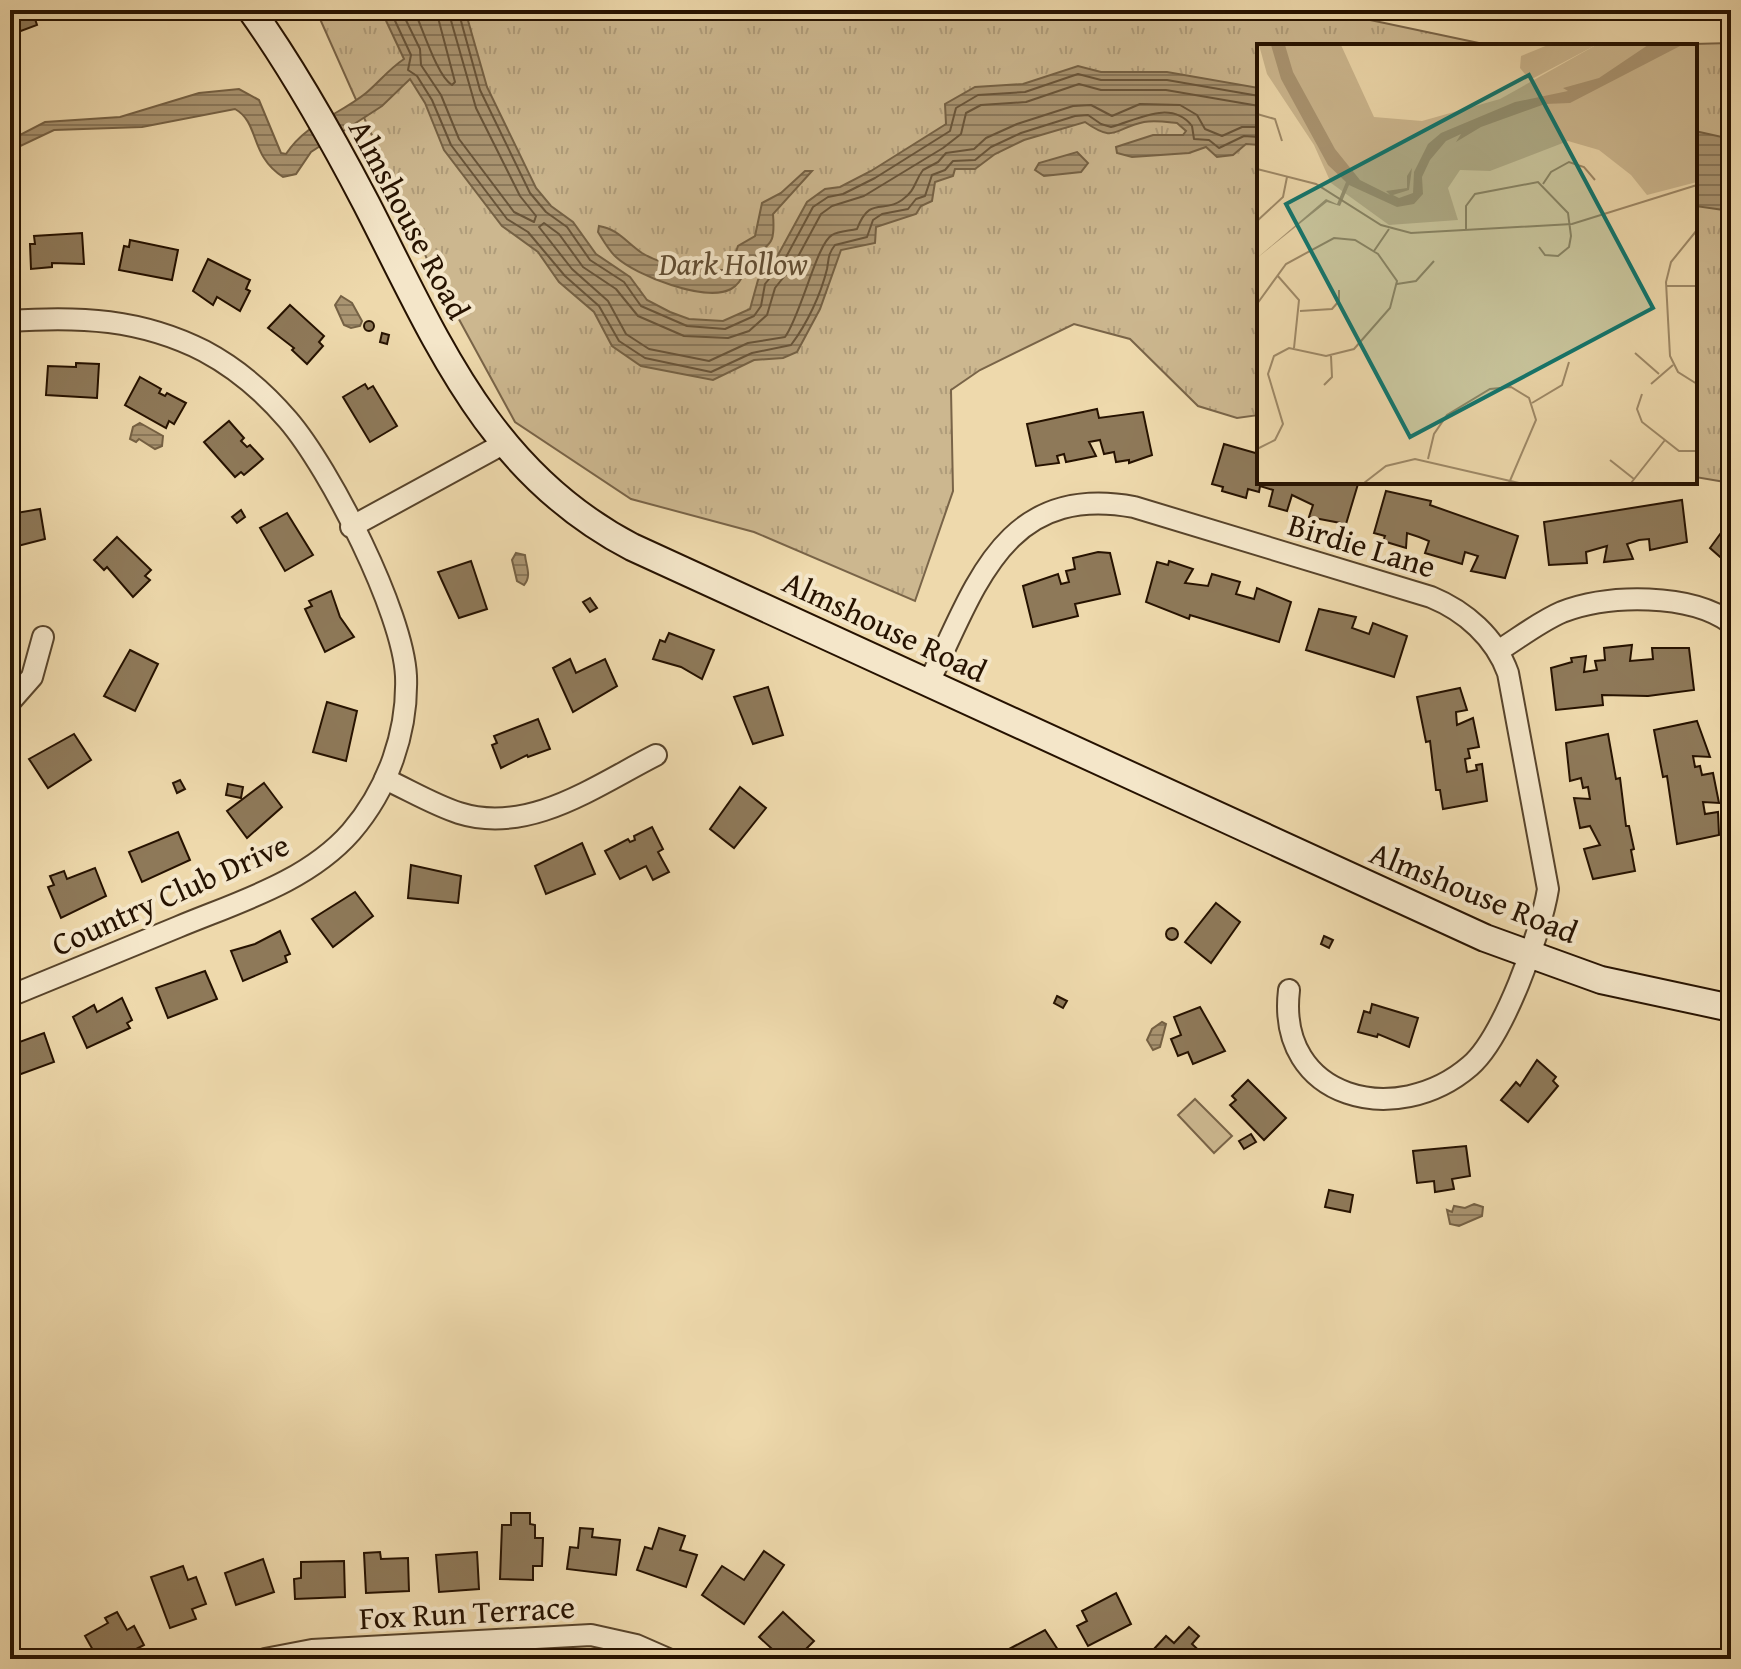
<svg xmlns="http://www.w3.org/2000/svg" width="1741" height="1669" font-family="'Gentium Book Plus',serif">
  <defs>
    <pattern id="park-tufts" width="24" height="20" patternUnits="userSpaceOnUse" patternTransform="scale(2)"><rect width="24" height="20" fill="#ccb78f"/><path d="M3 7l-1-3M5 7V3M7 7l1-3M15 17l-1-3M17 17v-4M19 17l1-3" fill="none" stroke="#af9c7a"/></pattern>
    <pattern id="water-rules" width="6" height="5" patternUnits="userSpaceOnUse" patternTransform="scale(2)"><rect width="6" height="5" fill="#aa9572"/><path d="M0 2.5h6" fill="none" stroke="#8a785b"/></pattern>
  </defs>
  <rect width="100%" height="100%" fill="#eed9ac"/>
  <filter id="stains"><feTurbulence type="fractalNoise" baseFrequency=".0025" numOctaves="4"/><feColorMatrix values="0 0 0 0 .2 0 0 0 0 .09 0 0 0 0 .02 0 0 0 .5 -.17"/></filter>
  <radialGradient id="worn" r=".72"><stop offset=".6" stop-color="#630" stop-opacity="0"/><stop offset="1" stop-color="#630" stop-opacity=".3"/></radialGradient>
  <g fill="url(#park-tufts)" stroke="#796448" stroke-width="2">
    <polygon points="316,10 1323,10 1493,46 1259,46 1259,415 1237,418 1198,406 1130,339 1074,324 980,370 951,390 953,491 915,601 754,532 631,499 515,422 431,268"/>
    <polygon points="1731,43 1731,483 1695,477 1695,46 1612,46"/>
  </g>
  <polygon fill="#ccb78f" stroke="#796448" stroke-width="2" points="1195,1099 1232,1136 1214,1153 1178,1115"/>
  <g fill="url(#water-rules)" stroke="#756144" stroke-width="2">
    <path d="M381,10H465L487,87L536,188L551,206L573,222L596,254L630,277L647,300L670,312L689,319L723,321L750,309L758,280L778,255L807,202L825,189L840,187L871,171L946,124L945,104L975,87L1023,84L1078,66L1101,72H1167L1259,88V145L1246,144L1233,155L1217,157L1206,147L1189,153L1132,157L1117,153L1116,147L1153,135H1183L1186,131L1177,123C1167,122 1155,120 1144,122C1114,128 1116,144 1085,122L1024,140L995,154L975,169H955L953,176L935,182L932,201L921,206L916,214L876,227L875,243L841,250L820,309L797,352L783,358L754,360L713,380L641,366L612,346L594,312L559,282L538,252L502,226L444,150L425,103L410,79L382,106L311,152L296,174L283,177C249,155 260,123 235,109L142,127L54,130L10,151V140L45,122L120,117L199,93L239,89L259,100L281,153L286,154C306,123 339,115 366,93C379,82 389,69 404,59Z"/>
    <polygon points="1695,131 1731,139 1731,211 1695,206"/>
    <polygon points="1077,152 1088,163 1081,172 1044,176 1035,170 1039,163"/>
    <path d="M805,171H812L773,214C776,253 766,240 748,265C742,274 742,283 731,289C706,303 635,275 616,257C609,251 603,240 598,232L599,226C618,229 626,242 642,253C665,267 697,270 724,270L731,266L738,246L755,236L762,203L781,193Z"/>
    <polygon points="341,296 352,303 362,321 360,326 351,328 344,325 335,305"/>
    <polygon points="140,423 163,436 162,446 155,449 139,439 136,442 130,439 133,427"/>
    <path d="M516,553L525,555C526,566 532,576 524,585L517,581L512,560Z"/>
    <polygon points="1162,1022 1166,1024 1160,1047 1153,1050 1147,1040 1152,1029"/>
    <polygon points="1474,1204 1483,1207 1482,1216 1459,1226 1450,1224 1447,1210 1452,1212 1454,1206 1465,1208"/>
  </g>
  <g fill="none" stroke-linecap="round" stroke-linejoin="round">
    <g stroke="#685439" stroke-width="2">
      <path d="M390,10L411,55L408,70L417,76L432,100L451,145L507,219L528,232L565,276L599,306L619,341L645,358L711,372L752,353L791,345C807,324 821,294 827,269C829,258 828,254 835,245L867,237L873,220L882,214L908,209L916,199L925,196L932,175L945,170L953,161L975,160L991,147L1021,133L1075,116L1088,115L1101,124L1111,127C1137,120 1171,99 1192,126L1194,139L1209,140L1219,148L1244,136L1259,137"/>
      <polyline points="401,10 420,49 421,65 441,95 459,139 514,212 534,222 536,216 520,196 476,108 448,10"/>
      <path d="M414,10C423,29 437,76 452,85L455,82L436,10"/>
      <polyline points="458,10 480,90 530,193 546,212 567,227 590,260 624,282 641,306 687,326 725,329 754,316 761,306 765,284 785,259 813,207 828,197 843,194 875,178 950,131 956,108 978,95 1025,92 1078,74 1101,80 1167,80 1259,96"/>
      <path d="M1259,106L1166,90H1101L1079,84L1026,102L981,105L966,113L961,134L943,148L864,196L832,206L821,214L794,264L775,288L767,315L749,331L728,338L684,336L638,316L616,289L583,267L559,234L544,223L539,227L572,269L608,301L626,334L649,349L709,361L748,343L785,337C801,315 817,243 832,235C839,231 849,231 857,229C870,195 883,214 902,200C916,190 914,182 923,170L938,162L946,153L974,149L986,138L1017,124L1073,106L1091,105L1112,116L1140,104L1180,105L1197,115L1205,129L1222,136L1242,127H1259"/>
    </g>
  </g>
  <g fill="#8e7959" stroke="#261200" stroke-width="2">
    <polygon points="10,10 32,10 37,25 10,35"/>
    <polygon points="82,233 84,264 52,263 52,267 31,269 30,244 35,244 34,236"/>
    <polygon points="130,240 178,250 172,280 119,270 124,246 129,247"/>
    <polygon points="208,259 250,280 246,289 250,291 240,311 217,297 213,305 193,291"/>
    <polygon points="290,305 324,336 319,342 323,346 307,364 292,350 294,348 268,328"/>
    <circle cx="369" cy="326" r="5"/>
    <polygon points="382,333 389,335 387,344 380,342"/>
    <polygon points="76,363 99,364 97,398 46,395 48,366 76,367"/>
    <polygon points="140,377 161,389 159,393 165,396 167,393 186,403 174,424 169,421 166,428 125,405"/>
    <polygon points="365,384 368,389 373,386 397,426 370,442 343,397"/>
    <polygon points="1097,409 1099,418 1143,412 1152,455 1129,463 1129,460 1116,462 1114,452 1104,454 1100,440 1089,442 1096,456 1066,462 1064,454 1057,456 1059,463 1036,466 1027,424"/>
    <polygon points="229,421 244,438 241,441 247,447 250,445 263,459 244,475 241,472 235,477 204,442"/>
    <polygon points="1224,444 1259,454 1259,482 1358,484 1346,524 1309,517 1313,505 1292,495 1287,511 1269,506 1273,490 1260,486 1259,492 1248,489 1246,498 1222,491 1223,487 1212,484"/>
    <polygon points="1386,491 1431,501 1430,505 1518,536 1505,578 1471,571 1478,556 1465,552 1462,564 1425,553 1429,541 1419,537 1407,533 1406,548 1383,541 1385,536 1374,533"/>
    <polygon points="1682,500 1687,542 1650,550 1649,539 1639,540 1627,544 1633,559 1604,562 1607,546 1586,552 1587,563 1549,565 1544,522"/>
    <polygon points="40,509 45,539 10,548 10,514"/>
    <polygon points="241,510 245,517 237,523 232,517"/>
    <polygon points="287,513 313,555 285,571 260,528"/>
    <polygon points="1731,519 1731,559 1728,564 1710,548"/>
    <polygon points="117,537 151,570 145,576 150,580 133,597 107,567 104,570 94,560"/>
    <polygon points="1098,552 1110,553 1120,594 1075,604 1078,616 1033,627 1023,586 1058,574 1061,584 1069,582 1066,571 1075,569 1073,558"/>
    <polygon points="471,561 487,609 459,618 438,572"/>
    <polygon points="1169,561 1193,569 1185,583 1208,586 1212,574 1240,582 1236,594 1254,599 1257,588 1291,602 1279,642 1190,615 1189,619 1146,602 1157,562 1168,565"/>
    <polygon points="331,591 340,617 354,637 325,652 305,609 312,606 309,601"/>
    <polygon points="590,598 597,608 590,612 583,602"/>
    <polygon points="1319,609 1356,617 1352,628 1369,634 1373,623 1407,636 1394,677 1306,650"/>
    <polygon points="669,633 714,650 702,679 681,667 653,659 660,640 665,642"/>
    <polygon points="1632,645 1630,661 1653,659 1652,648 1689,648 1694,690 1648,696 1602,695 1603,705 1556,710 1551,668 1572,662 1571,658 1586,656 1584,672 1597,670 1595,661 1605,660 1604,648"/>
    <polygon points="130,650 158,664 135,711 104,696"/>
    <polygon points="570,659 576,673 605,659 617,686 573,712 553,668"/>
    <polygon points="768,687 783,735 753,744 734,697"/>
    <polygon points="1460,688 1467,710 1456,712 1457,725 1473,718 1479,747 1468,749 1470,758 1465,759 1467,772 1477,770 1476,765 1482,764 1487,801 1443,809 1440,790 1436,790 1430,741 1426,742 1417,697"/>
    <polygon points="327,702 357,711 346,761 313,752"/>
    <polygon points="538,719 550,749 528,757 527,755 501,768 492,745 497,743 494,736"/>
    <polygon points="1697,721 1710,757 1693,756 1695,767 1700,766 1702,775 1713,773 1719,803 1703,802 1705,814 1718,812 1719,835 1677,844 1667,776 1663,777 1654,730"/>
    <polygon points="74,734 91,760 48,788 29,759"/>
    <polygon points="1608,734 1616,779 1620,778 1626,826 1629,826 1634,849 1631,850 1635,871 1593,879 1584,849 1600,845 1590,826 1580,828 1574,798 1590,799 1588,787 1583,788 1581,778 1570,781 1566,743"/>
    <polygon points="180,780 185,789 177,793 173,783"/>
    <polygon points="264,783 282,807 247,838 227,811"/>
    <polygon points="228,784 243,787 241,798 226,795"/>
    <polygon points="740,787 766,808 734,848 710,829"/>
    <polygon points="652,827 663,849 658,852 669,872 653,880 646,866 620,879 605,851 628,839 630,842 635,840 634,836"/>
    <polygon points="178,832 190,860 142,882 129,852"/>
    <polygon points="582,843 595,874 546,894 535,866"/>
    <polygon points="411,865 461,876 458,903 408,898"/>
    <polygon points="1731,867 1731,896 1725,894"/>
    <polygon points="95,868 106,896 61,918 48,887 54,885 50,876 64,871 67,879"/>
    <polygon points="355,892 373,916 333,947 312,919"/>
    <polygon points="1216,903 1240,922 1211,963 1185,942"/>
    <circle cx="1172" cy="934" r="6"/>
    <polygon points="280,931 290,954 285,956 287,962 243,981 231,951 255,944"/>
    <polygon points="1324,936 1333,940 1329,948 1321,944"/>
    <polygon points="205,971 217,999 168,1018 156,988"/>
    <polygon points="1057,996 1067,1001 1063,1008 1054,1003"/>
    <polygon points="122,998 132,1020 127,1023 130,1028 87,1048 73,1017 94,1005 97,1012"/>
    <polygon points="1372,1004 1418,1018 1409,1047 1378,1034 1377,1037 1358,1032 1364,1011 1370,1013"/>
    <polygon points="1200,1007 1225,1051 1193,1064 1188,1052 1178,1056 1171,1039 1181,1035 1174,1017"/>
    <polygon points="44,1033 54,1062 10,1078 10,1041 16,1039 17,1043"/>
    <polygon points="1537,1060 1556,1077 1553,1081 1558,1086 1528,1122 1501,1100 1516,1082 1520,1086"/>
    <polygon points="1248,1080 1286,1118 1264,1140 1230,1105 1236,1100 1232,1096"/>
    <polygon points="1251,1134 1256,1142 1244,1149 1239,1141"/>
    <polygon points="1466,1146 1470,1176 1452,1179 1454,1189 1435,1192 1434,1181 1417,1183 1413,1151"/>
    <polygon points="1329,1190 1353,1195 1350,1212 1325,1207"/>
    <polygon points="511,1513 530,1513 530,1524 535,1525 535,1538 543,1538 542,1566 533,1566 533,1580 500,1579 502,1525 511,1525"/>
    <polygon points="580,1528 593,1529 592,1537 620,1540 616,1575 567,1569 570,1547 578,1548"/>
    <polygon points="659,1528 685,1536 680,1550 697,1555 686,1587 637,1570 645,1547 652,1549"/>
    <polygon points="764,1551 784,1565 744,1624 702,1595 722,1566 744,1580"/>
    <polygon points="380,1552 381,1559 408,1558 409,1591 366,1593 364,1553"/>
    <polygon points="477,1552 479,1589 439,1592 436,1555"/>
    <polygon points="263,1559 274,1592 236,1605 225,1573"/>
    <polygon points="344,1561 345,1597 295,1599 294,1579 301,1578 301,1562"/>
    <polygon points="183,1566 188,1580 196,1577 206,1604 192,1609 196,1619 170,1628 151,1577"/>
    <polygon points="1116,1593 1131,1624 1088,1646 1077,1626 1087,1621 1082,1611"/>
    <polygon points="117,1612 127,1630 134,1626 144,1645 117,1659 98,1659 85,1636 108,1623 105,1618"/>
    <polygon points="783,1612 814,1641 806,1649 813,1655 809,1659 783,1659 759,1637"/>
    <polygon points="1189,1627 1199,1636 1192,1644 1208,1659 1162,1659 1153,1650 1166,1636 1174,1643"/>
    <polygon points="1045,1630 1064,1659 1013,1659 1009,1649"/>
  </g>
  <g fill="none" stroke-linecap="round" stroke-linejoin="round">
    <defs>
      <g id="minor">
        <path d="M10,321C79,316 141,319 204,351C236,368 265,393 288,420C330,469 403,612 406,676C408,732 388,789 351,832C307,882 238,902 178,927C122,950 66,973 10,996"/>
        <polyline points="351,527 503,444"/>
        <path d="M1498,651C1519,638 1539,622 1562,612C1609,594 1690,593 1731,623"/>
        <path d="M929,682C976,586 1004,483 1134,507L1431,597C1465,611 1495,637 1508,673L1548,889C1541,933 1503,1038 1470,1066C1397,1129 1276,1100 1289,990"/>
        <polyline points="10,702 32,677 43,637"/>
        <path d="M385,779C409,790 434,805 459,813C529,835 595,786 656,755"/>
        <polyline points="265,1659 312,1650 591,1635 636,1645 668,1659"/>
      </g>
      <path id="secondary" d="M251,10C294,70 332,138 366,203C436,339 488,472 632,547L1485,938L1601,980L1731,1008"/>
    </defs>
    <use href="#minor" stroke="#58442b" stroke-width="24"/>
    <use href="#secondary" stroke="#261200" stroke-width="30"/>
    <use href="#minor" stroke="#f4e6c9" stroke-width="20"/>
    <use href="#secondary" stroke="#f4e6c9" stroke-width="26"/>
  </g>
  <g text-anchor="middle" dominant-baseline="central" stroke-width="8" stroke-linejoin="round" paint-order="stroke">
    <g font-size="32" fill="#261200" stroke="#f4e6c9">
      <text transform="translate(410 219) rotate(62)">Almshouse Road</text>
      <text transform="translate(1362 545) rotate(17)">Birdie Lane</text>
      <text transform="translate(885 626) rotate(25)">Almshouse Road</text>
      <text transform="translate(1474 892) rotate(22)">Almshouse Road</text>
      <text transform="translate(170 894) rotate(-24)">Country Club Drive</text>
      <text transform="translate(467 1612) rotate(-3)">Fox Run Terrace</text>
    </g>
    <g font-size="32" font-style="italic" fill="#604c32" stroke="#f4e6c9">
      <text x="733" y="263">Dark Hollow</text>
    </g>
  </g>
  <g transform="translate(1257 44)">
    <rect width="440" height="440" fill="#eed9ac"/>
    <path d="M291,1H339L273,36L263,24L264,12Z" fill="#ccb78f"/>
    <path d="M2,1H84L117,73L165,77L243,55L339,1H440V138L390,151L374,131L342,106L311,97L233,127L203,126L191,144L201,176L132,181L74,139L57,101L10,30Z" fill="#ccb78f"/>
    <path d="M14,1H28L36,28L78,105L103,136L133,151L129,147L150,144V132L155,124L152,146L136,151L142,154L156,149L157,128L171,100L184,89L258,58L311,47L306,44L342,34L391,1H425L313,59L288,60L224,83L199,98L204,90L189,97L173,116L165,133L166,150L157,160L140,163L92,141L83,162L70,158L0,214L69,155L80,160L89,138L71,121L24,35Z" fill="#aa9572"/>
    <path fill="none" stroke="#9e8967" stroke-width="2" d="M0,70L18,75L25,97M0,125L59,140L124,181L154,189L315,180L440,141M286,140L294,128L312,118L327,123L338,136M0,177L26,153L30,133M209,186V162L218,150L281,138L311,169L314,192L312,203L301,212L288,211L282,203M440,186L414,218L409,238L413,312L421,328L440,340M117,207L132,185M20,231L42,256L37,304M140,240L159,237L177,217M409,242H440M0,260L29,220L77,194L98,196L121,210L140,237L133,264L97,305L69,312L32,304L17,312L11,330L26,380L18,396L0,405M43,267L75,265L82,257V246M378,309L402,330M394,340L416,321M67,341L75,333L74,312M385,350L380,365L385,378L422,407H440M275,359L305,341L312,318M171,415L177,390L190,371L233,345L254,343L272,354L279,376L252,439M353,416L377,435M107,439L129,422L158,415L262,439M374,439L408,396"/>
    <path fill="#0f766e" fill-opacity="0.15" stroke="#0f766e" stroke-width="4" d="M272,31L396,264L153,393L29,160Z"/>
    <rect width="440" height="440" fill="none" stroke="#261200" stroke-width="4"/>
  </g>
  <rect width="1741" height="1669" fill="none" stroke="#eed9ac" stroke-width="40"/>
  <rect x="12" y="12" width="1717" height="1645" fill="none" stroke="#261200" stroke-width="4"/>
  <rect x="20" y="20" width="1701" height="1629" fill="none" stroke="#261200" stroke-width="2"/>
  <rect width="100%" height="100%" filter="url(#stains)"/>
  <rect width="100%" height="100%" fill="url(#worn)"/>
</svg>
